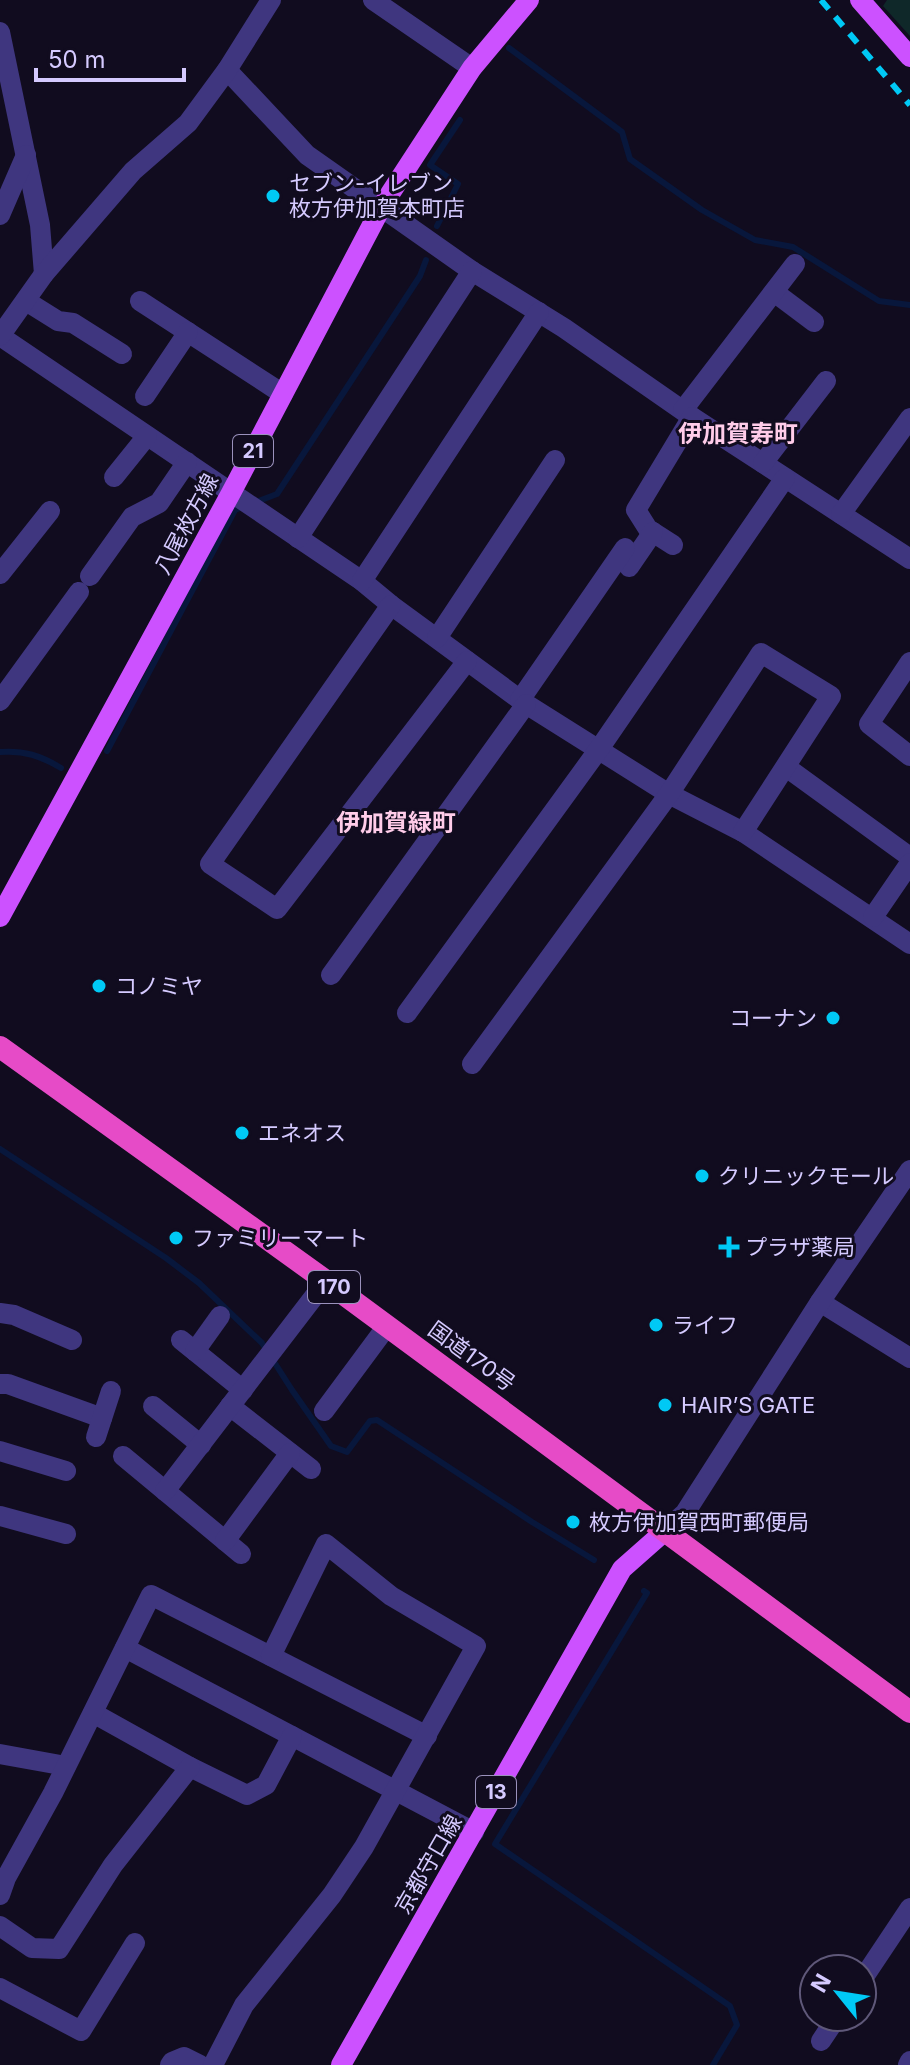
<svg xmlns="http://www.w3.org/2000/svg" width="910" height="2065" font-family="Inter,'Noto Sans JP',sans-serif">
  <rect width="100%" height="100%" fill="#110c1f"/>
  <polygon fill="#0f2829" points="887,0 910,0 910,36 883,6"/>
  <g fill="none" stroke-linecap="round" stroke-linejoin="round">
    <g stroke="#08173c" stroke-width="6">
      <polyline points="509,48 622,132 630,159 702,210 755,240 793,247 879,301 910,305"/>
      <polyline points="437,226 458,184 430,165 460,120"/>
      <polyline points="256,502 277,494 420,276 426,260"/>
      <polyline points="107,751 235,510 242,507"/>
      <path d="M0,752C24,750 41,756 61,768"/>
      <polyline points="0,1149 166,1258 199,1283 262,1343 292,1390 331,1446 347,1452 370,1421 377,1420 532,1522 594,1560"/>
      <polyline points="644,1591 647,1593 495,1844 730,2006 737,2025 713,2065"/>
    </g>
    <g stroke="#3f367f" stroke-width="20">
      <polyline points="373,0 472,68"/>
      <polyline points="0,32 40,225 44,274"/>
      <polyline points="227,70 307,155 472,271 564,328 692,417 910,559"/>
      <polyline points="0,215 26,155"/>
      <polyline points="774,292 814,322"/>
      <polyline points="26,301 58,321 73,323 122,354"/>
      <polyline points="140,301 283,394"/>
      <polyline points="0,336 362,581 391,605 526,704 669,794 743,832 910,944"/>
      <polyline points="0,336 44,274 133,171 188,123 227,70 271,0"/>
      <polyline points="145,396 188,332"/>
      <polyline points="683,410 795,264"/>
      <polyline points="763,463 826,381"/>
      <polyline points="114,477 147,436"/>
      <polyline points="841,514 910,418"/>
      <polyline points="298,538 472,271"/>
      <polyline points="673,545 648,529 636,510 692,417"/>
      <polyline points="629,567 653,532"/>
      <polyline points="0,574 50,511"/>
      <polyline points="90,576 132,517 159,503 187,462"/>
      <polyline points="362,581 539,312"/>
      <polyline points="391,605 210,864 277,909 467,661"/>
      <polyline points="437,638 555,460"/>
      <polyline points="910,662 869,724 910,756"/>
      <polyline points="520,700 625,548"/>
      <polyline points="0,701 79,592"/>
      <polyline points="786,767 910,857"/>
      <polyline points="873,917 910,863"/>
      <polyline points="331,975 526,704"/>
      <polyline points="407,1013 599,749 785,478"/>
      <polyline points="472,1064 669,794 761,653 831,696 743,832"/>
      <polyline points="820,1302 910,1358"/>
      <polyline points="0,1313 14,1315 72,1340"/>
      <polyline points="181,1340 243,1390"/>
      <polyline points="195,1351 220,1316"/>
      <polyline points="0,1384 8,1384 102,1418"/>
      <polyline points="153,1406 201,1445"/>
      <polyline points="230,1406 311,1469"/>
      <polyline points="324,1411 387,1326"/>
      <polyline points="96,1437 111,1391"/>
      <polyline points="0,1451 66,1471"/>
      <polyline points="123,1456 241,1554"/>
      <polyline points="165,1491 326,1281"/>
      <polyline points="0,1516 66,1534"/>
      <polyline points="665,1531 685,1513 820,1302 910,1170"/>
      <polyline points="225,1541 290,1453"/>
      <polyline points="125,1648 474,1832"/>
      <polyline points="93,1713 190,1767 247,1795 266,1785 292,1736"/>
      <polyline points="0,1754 66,1766"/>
      <polyline points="0,1895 6,1878 53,1793 151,1595 427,1736"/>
      <polyline points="0,1926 32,1948 59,1949 113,1865 190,1767"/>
      <polyline points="862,1980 910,1908"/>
      <polyline points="0,1988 81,2031 135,1943"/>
      <polyline points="821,2041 837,2017"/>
      <polyline points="170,2065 172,2062 184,2057 200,2065"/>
      <polyline points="213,2065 244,2005 332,1895 364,1847 476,1646 391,1596 326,1544 271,1656"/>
      <polyline points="908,2065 910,2061"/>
    </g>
    <g stroke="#cc51ff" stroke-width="20">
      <polyline points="860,0 910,57"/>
      <polyline points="0,917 231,493 382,206 472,68 529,0"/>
      <polyline points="341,2065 622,1569 665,1531"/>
    </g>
    <polyline stroke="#e64bc7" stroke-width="22" points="0,1047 326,1281 910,1712"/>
    <polyline stroke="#00c9f5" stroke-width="6" stroke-dasharray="12 10" stroke-linecap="butt" points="821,0 910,105"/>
  </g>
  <g fill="#00c9f5" stroke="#110c1f" stroke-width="3">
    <circle cx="273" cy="196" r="8"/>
    <circle cx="99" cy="986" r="8"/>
    <circle cx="833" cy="1018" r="8"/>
    <circle cx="242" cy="1133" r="8"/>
    <circle cx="702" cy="1176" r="8"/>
    <circle cx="176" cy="1238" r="8"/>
    <path d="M725 1235h8v8h8v8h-8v8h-8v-8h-8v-8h8z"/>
    <circle cx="656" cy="1325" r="8"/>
    <circle cx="665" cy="1405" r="8"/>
    <circle cx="573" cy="1522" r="8"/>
  </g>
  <g text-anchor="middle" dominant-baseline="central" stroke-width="6" stroke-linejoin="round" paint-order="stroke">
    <g fill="#110c1f" stroke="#9a91bc" stroke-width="2">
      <rect x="233" y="435" width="40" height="32" rx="6"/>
      <rect x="308" y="1271" width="52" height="32" rx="6"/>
      <rect x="476" y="1776" width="40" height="32" rx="6"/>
    </g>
    <g font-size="20" font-weight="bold" fill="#d5caff">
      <text x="253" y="451">21</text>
      <text x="334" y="1287">170</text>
      <text x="496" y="1792">13</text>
    </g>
    <g font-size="22" fill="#d5caff" stroke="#110c1f" text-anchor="start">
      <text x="289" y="183">セブン-イレブン<tspan x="289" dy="25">枚方伊加賀本町店</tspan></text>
      <text x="115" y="986">コノミヤ</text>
      <text x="817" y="1018" text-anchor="end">コーナン</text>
      <text x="258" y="1133">エネオス</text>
      <text x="718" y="1176">クリニックモール</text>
      <text x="192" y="1238">ファミリーマート</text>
      <text x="745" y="1247">プラザ薬局</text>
      <text x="672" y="1325">ライフ</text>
      <text x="681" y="1405">HAIR’S GATE</text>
      <text x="589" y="1522">枚方伊加賀西町郵便局</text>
    </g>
    <g font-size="22" fill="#d5caff" stroke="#110c1f">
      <text transform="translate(186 524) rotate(-62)">八尾枚方線</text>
      <text transform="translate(472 1356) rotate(36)">国道170号</text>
      <text transform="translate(428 1864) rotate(-60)">京都守口線</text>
    </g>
    <g font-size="24" font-weight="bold" fill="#ffcce9" stroke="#110c1f">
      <text x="738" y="433">伊加賀寿町</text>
      <text x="396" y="822">伊加賀緑町</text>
    </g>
  </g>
  <g transform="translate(838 1993) rotate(300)"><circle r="38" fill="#110c1f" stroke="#5f5879" stroke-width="2"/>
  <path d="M0-6L14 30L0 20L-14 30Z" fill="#00c9f5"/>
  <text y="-12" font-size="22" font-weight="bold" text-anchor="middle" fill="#d5caff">N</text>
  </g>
  <path d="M36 68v12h148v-12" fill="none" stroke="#d5caff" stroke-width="4"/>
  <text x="48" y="68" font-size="24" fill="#d5caff" stroke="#110c1f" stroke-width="6" paint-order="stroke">50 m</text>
</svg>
